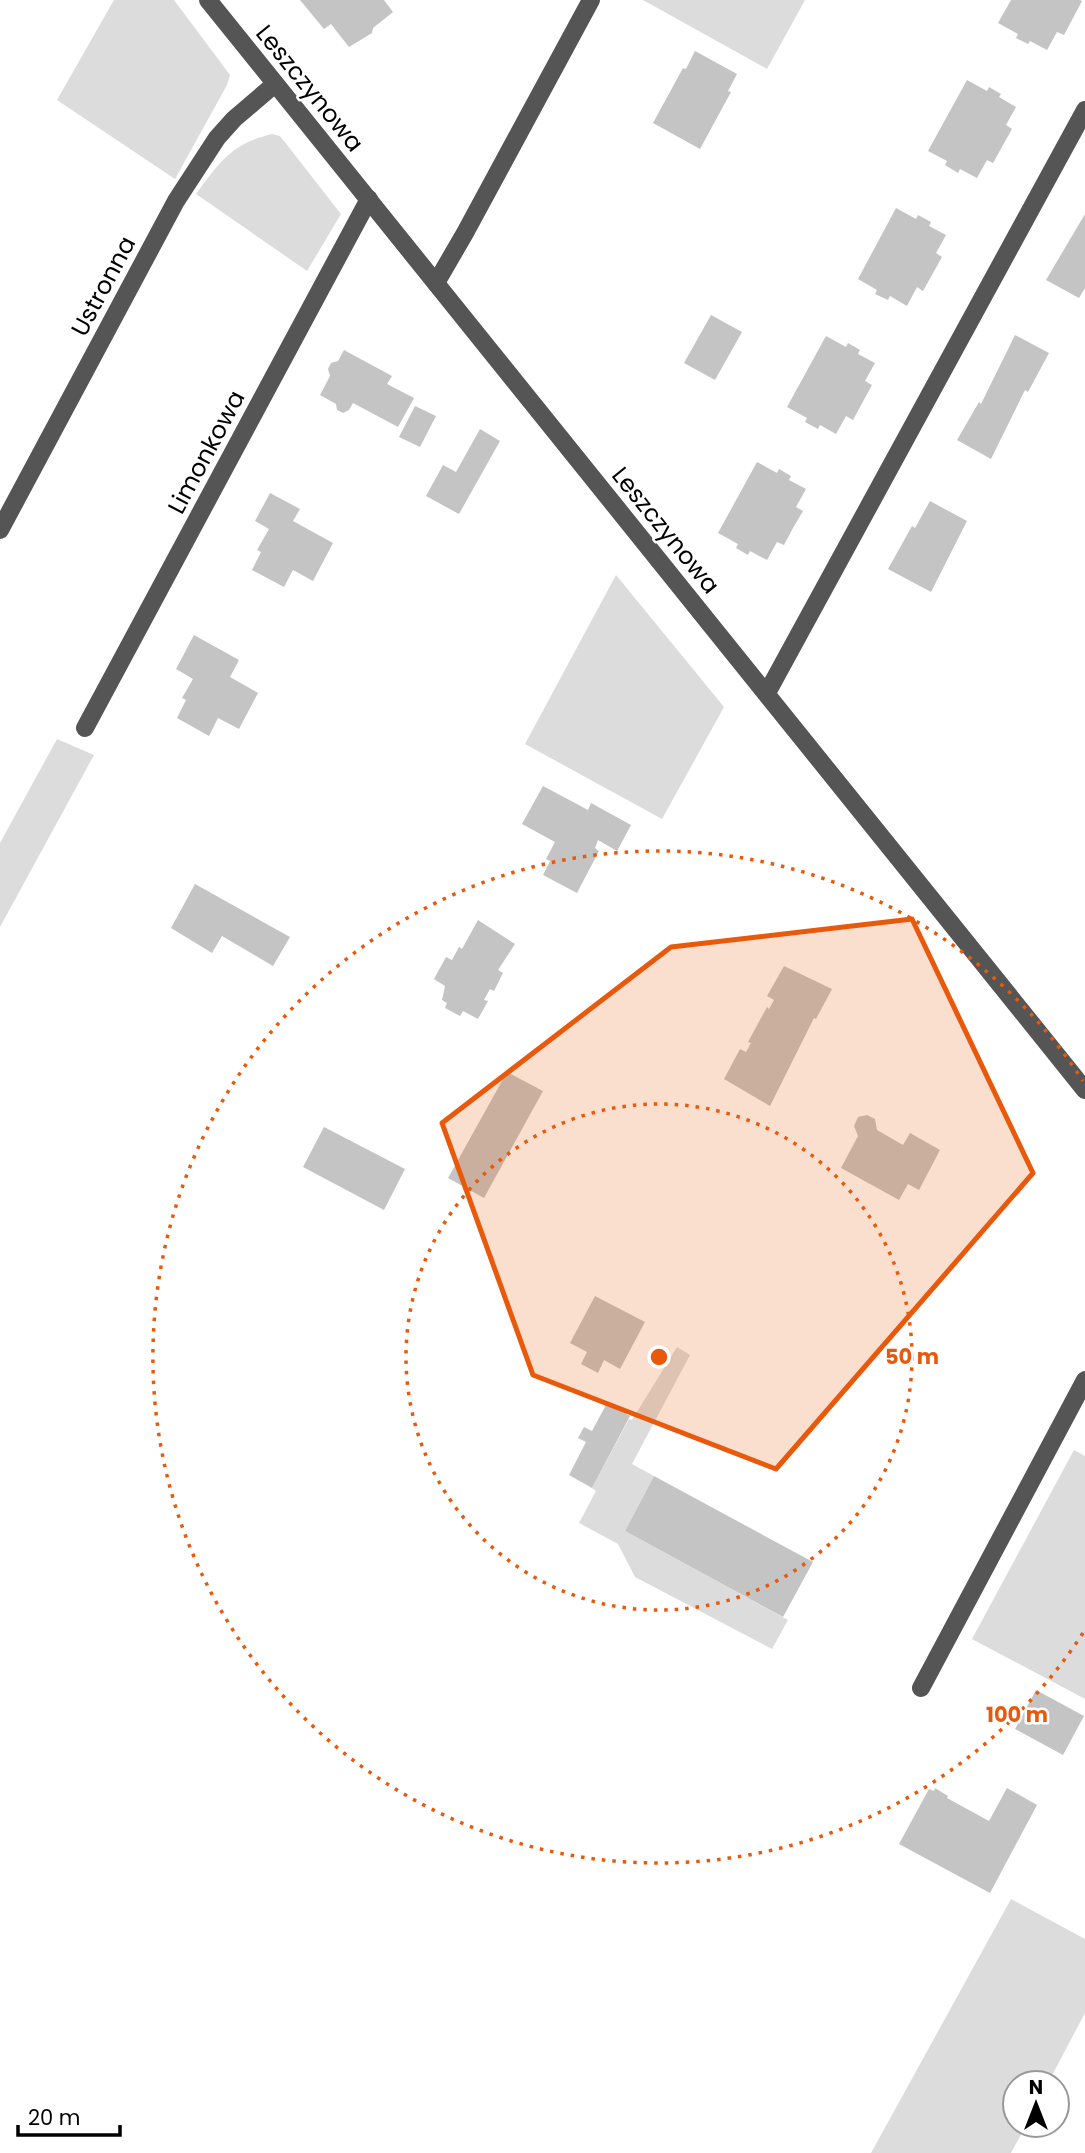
<svg xmlns="http://www.w3.org/2000/svg" width="1085" height="2153" font-family="Poppins,sans-serif">
  <rect width="100%" height="100%" fill="#fff"/>
  <g fill="#dcdcdc">
    <polygon points="114,0 174,0 230,75 227,85 175,179 57,100"/>
    <polygon points="643,0 805,0 767,69"/>
    <path d="M272,134L280,136L341,214L307,271L196,194C220,162 231,144 272,134Z"/>
    <polygon points="616,575 724,707 662,819 525,744"/>
    <polygon points="57,739 94,755 0,927 0,843"/>
    <polygon points="677,1347 690,1355 632,1464 654,1476 625,1531 788,1620 772,1649 635,1577 618,1544 579,1523 596,1491 592,1488 629,1419 632,1420"/>
    <polygon points="1074,1450 1085,1456 1085,1699 972,1639"/>
    <polygon points="1011,1899 1085,1939 1085,2013 1048,2083 1015,2083 1015,2125 1026,2125 1011,2153 871,2153"/>
  </g>
  <g fill="#c4c4c4">
    <polygon points="300,0 384,0 393,12 373,28 372,33 349,47 331,24 324,29"/>
    <polygon points="1011,0 1080,0 1082,1 1064,35 1057,32 1047,50 1030,41 1028,44 1016,38 1018,34 998,23"/>
    <polygon points="695,51 737,74 728,91 731,92 700,149 653,123 683,68 686,69"/>
    <polygon points="967,80 987,91 989,87 1001,94 999,97 1016,107 1006,125 1012,129 993,163 987,160 977,178 960,169 958,173 945,165 947,161 928,151"/>
    <polygon points="896,208 916,219 918,215 931,222 929,226 946,235 936,253 942,257 923,291 917,287 907,306 890,296 888,300 875,294 877,290 858,279"/>
    <polygon points="1085,214 1085,288 1079,298 1046,280"/>
    <polygon points="711,315 742,332 715,380 684,363"/>
    <polygon points="1015,335 1049,353 1028,392 1025,390 991,459 957,440 979,402 981,404"/>
    <polygon points="826,336 846,347 848,343 860,350 858,354 875,363 865,381 872,385 853,420 846,416 836,434 820,425 818,429 805,422 807,418 787,407"/>
    <polygon points="344,350 392,376 387,384 414,398 398,427 353,403 349,410 343,413 337,410 336,404 320,395 330,376 328,369 331,363 338,361"/>
    <polygon points="415,406 436,416 420,447 399,437"/>
    <polygon points="480,429 500,441 459,514 426,496 443,465 456,472"/>
    <polygon points="757,462 777,473 779,469 791,476 789,480 806,489 796,507 803,511 793,528 784,545 777,542 767,560 750,551 748,555 736,548 738,544 718,533"/>
    <polygon points="270,493 300,509 293,521 333,543 313,581 293,570 284,587 252,570 261,552 257,550 269,529 255,521"/>
    <polygon points="930,501 967,521 931,592 888,569 912,526 915,528"/>
    <polygon points="194,635 239,660 230,677 258,693 239,729 218,718 209,736 177,718 186,700 182,698 193,679 176,669"/>
    <polygon points="543,786 588,810 591,803 631,825 617,851 598,840 595,848 599,851 577,893 543,875 550,861 546,859 555,842 522,824"/>
    <polygon points="195,884 290,937 273,966 222,936 212,953 171,928"/>
    <polygon points="478,920 515,944 498,970 503,973 494,991 490,989 484,1000 488,1001 478,1019 463,1011 460,1016 445,1008 447,1003 442,1000 445,986 434,979 446,957 452,960 459,947 462,949"/>
    <polygon points="784,966 832,989 816,1019 814,1018 770,1106 724,1079 740,1049 746,1052 751,1043 748,1042 767,1007 769,1009 774,1000 767,996"/>
    <polygon points="507,1072 543,1091 484,1198 448,1178"/>
    <polygon points="867,1115 875,1119 877,1130 903,1145 910,1133 940,1150 919,1190 908,1184 899,1200 841,1168 858,1136 854,1126 858,1117"/>
    <polygon points="324,1127 405,1169 384,1210 303,1167"/>
    <polygon points="595,1296 645,1322 620,1369 604,1360 598,1373 581,1364 587,1352 570,1343"/>
    <polygon points="607,1403 630,1416 592,1488 569,1475 586,1442 578,1438 584,1427 592,1431"/>
    <polygon points="654,1476 813,1562 783,1617 625,1531"/>
    <polygon points="1036,1690 1084,1716 1063,1755 1015,1729"/>
    <polygon points="935,1788 948,1796 947,1798 989,1821 1007,1788 1037,1805 990,1893 899,1844 929,1789 934,1791"/>
  </g>
  <g fill="none" stroke-linecap="round" stroke-linejoin="round">
    <g stroke="#555" stroke-width="18">
      <polyline points="208,0 1085,1090"/>
      <polyline points="436,283 465,233 591,0"/>
      <polyline points="0,530 176,201 217,138 234,119 275,84"/>
      <polyline points="767,693 1085,110"/>
      <polyline points="85,728 369,199"/>
      <polyline points="921,1688 1085,1380"/>
    </g>
  </g>
  <path fill="#e8590c" fill-opacity="0.2" stroke="#e8590c" stroke-width="5" stroke-linejoin="round" d="M912,919L1033,1173L776,1469L533,1375L442,1123L671,947Z"/>
  <g fill="none" stroke="#e8590c" stroke-width="3.5" stroke-dasharray="3.5 7">
    <circle cx="659" cy="1357" r="253"/>
    <path d="M1083 1633A506 506 0 1 1 1083 1081"/>
  </g>
  <g text-anchor="middle" dominant-baseline="central" stroke-width="5" stroke-linejoin="round" paint-order="stroke">
    <g font-size="24" fill="#000" stroke="#fff">
      <text transform="translate(310 88) rotate(51)">Leszczynowa</text>
      <text transform="translate(103 286) rotate(-62)">Ustronna</text>
      <text transform="translate(206 452) rotate(-62)">Limonkowa</text>
      <text transform="translate(666 530) rotate(51)">Leszczynowa</text>
    </g>
  </g>
  <circle cx="659" cy="1357" r="10" fill="#e8590c" stroke="#fff" stroke-width="3.5"/>
  <g font-size="21" text-anchor="middle" font-weight="bold" fill="#e8590c" stroke="#fff" stroke-width="5" stroke-linejoin="round" paint-order="stroke">
    <text x="912" y="1364">50 m</text>
    <text x="1017" y="1722">100 m</text>
  </g>
  <g transform="translate(1036 2104)"><circle r="33" fill="#ffffff" stroke="#999999" stroke-width="2"/>
  <path d="M0-5L12 26L0 18L-12 26Z" fill="#000000"/>
  <text y="-10" font-size="19" font-weight="bold" text-anchor="middle" fill="#000000">N</text>
  </g>
  <path d="M18 2125v10h102v-10" fill="none" stroke="#000000" stroke-width="3.5"/>
  <text x="28" y="2125" font-size="21" fill="#000000" stroke="#ffffff" stroke-width="5" paint-order="stroke">20 m</text>
</svg>
